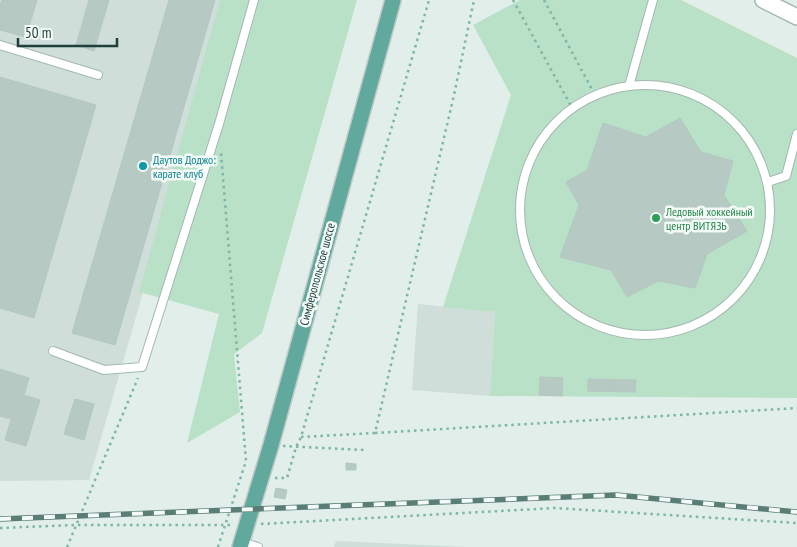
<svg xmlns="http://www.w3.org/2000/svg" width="797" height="547" font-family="'PT Sans Narrow',sans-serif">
  <rect width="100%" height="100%" fill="#e1eee9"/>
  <g fill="#cfded9">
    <polygon points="0,0 227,0 89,480 0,481"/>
    <polygon points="418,304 495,312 490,396 412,390"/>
    <polygon points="336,541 467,547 334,547"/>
  </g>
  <g fill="#b8e1c7">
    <polygon points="220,0 357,0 262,333 234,354 240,412 187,443 219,314 139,292"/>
    <polygon points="520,0 681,0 797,58 797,398 490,396 495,312 443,307 511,95 473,25"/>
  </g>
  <g fill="#b6c9c3" stroke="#b3c8c1">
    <polygon points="2,0 37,0 26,37 0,30 0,5"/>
    <polygon points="89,0 109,0 94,51 76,45"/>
    <polygon points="169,0 215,0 115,345 72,333"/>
    <polygon points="0,77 96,105 34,318 0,308"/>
    <polygon points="680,118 701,152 733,161 724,195 747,231 707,254 695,288 658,281 627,297 611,270 560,257 579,205 566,182 587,170 603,123 646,137"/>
    <polygon points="0,369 29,378 24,395 40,400 26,446 5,440 11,419 0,416"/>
    <polygon points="540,377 563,378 562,396 539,395"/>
    <polygon points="588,379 636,380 635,392 588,391"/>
    <polygon points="75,399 94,404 84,440 64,434"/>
    <polygon points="346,463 356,464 356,470 346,470"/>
    <polygon points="276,488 287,490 285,499 274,497"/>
  </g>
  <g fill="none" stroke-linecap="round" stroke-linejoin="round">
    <defs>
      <g id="service">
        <polyline points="0,45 98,75"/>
        <circle cx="645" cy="210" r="125"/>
        <polyline points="629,86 653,0"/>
        <polyline points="768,182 786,176 797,134"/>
        <polyline points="53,351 104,370 142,367 219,124 254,0"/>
        <polyline points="241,542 258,547"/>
      </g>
      <polyline id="tertiary" points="763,0 797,17"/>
      <polyline id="primary" points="240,547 271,445 393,0"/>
    </defs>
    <use href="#service" stroke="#a3b7b1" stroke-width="10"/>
    <use href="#tertiary" stroke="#a3b7b1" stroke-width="18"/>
    <use href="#primary" stroke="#c0cac8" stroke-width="18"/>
    <g stroke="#7eb5a9" stroke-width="2.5" stroke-dasharray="2.5 4" stroke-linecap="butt">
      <polyline points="513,0 572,108"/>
      <polyline points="544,0 595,95"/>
      <polyline points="375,433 797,408"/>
      <polyline points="301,437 375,433 454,95 474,0"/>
      <polyline points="283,446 364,450"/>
      <polyline points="275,478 287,478 296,447 301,437 429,0"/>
      <polyline points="261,524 555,508 797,523"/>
      <polyline points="0,528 75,525 233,525"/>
      <polyline points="67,547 138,378"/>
      <polyline points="218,547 246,461 221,153"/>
    </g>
    <use href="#service" stroke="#fff" stroke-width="8"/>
    <use href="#tertiary" stroke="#fff" stroke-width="15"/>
    <use href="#primary" stroke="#61a99d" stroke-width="15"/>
    <defs>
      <polyline id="rail" points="0,519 616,495 797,512"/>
    </defs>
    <use href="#rail" stroke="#5a7d76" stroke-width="5.5"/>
    <use href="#rail" stroke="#f3faf7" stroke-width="4" stroke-dasharray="11" stroke-linecap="butt"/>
  </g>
  <circle fill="#0f9aa8" stroke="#f3faf7" stroke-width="2" cx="143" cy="166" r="5"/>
  <circle fill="#2e9e5b" stroke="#f3faf7" stroke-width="2" cx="656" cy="218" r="5"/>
  <g text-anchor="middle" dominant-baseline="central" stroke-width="5" stroke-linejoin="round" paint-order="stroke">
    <g font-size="12" fill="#0d838f" stroke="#f3faf7" text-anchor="start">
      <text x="153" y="159">Даутов Доджо:<tspan x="153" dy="14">карате клуб</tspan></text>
    </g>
    <g font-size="12" fill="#27864d" stroke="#f3faf7" text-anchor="start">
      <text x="666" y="211">Ледовый хоккейный<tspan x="666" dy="14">центр ВИТЯЗЬ</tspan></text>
    </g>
    <g font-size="12" fill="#1f413b" stroke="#f3faf7">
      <text transform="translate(317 274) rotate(-75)">Симферопольское шоссе</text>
    </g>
  </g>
  <path d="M18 38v8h99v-8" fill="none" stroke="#1f413b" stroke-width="2.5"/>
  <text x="25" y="38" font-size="15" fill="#1f413b" stroke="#f3faf7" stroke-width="4" paint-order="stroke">50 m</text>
</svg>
